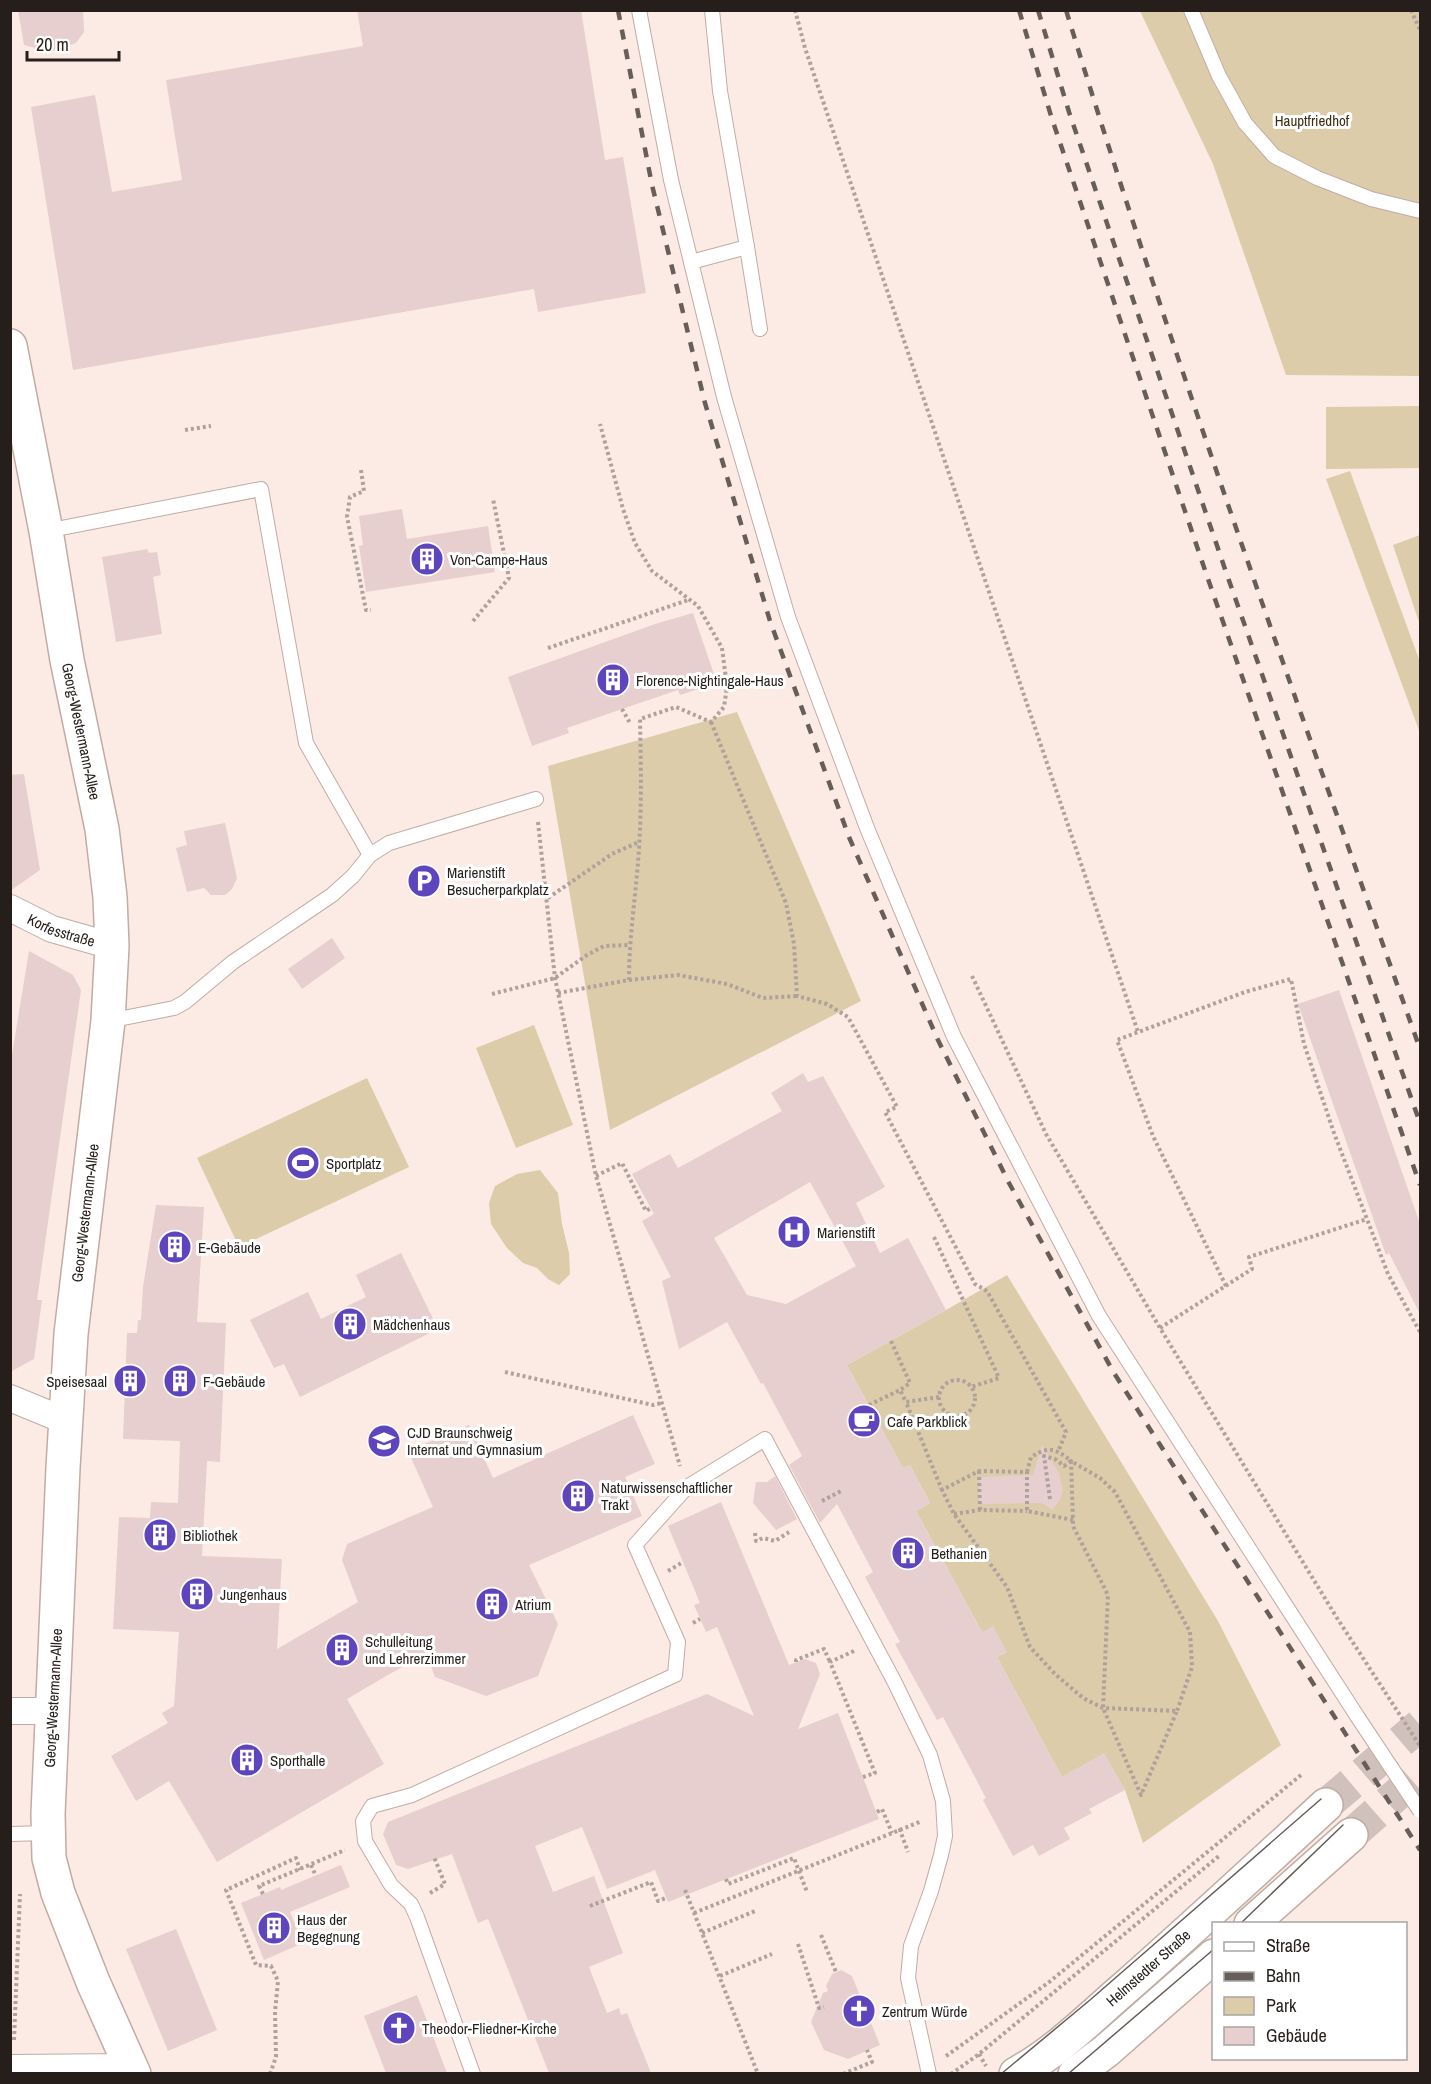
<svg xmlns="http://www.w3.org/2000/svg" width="1431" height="2084" font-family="'Archivo Narrow',sans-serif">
  <rect width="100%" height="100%" fill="#fceae4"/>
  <g fill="#dccca9">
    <polygon points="1140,11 1420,11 1420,376 1286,375 1213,164"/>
    <polygon points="1420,406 1420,468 1326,469 1326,407"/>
    <polygon points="1350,471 1420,662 1420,733 1326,479"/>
    <polygon points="1420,535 1420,625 1393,545"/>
    <polygon points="737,712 861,1001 610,1130 548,766"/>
    <polygon points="534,1025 573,1125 516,1148 476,1048"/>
    <polygon points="367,1078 409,1167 239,1247 197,1158"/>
    <polygon points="540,1170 558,1193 562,1224 569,1253 570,1274 559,1285 548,1279 537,1268 523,1263 507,1248 491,1224 489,1203 495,1186 517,1174"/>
    <polygon points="1007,1275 1218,1621 1281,1745 1143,1843 1125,1790 1104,1754 1062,1777 997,1657 1007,1652 982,1632 916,1511 930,1503 910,1465 903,1468 847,1365 946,1310"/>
  </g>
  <g fill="#e6cfce" fill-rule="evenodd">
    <polygon points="18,10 83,10 84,32 76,43 50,52 24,45"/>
    <polygon points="357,10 581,10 605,160 623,157 646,293 538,312 534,289 73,370 31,107 95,95 112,192 182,180 166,80 363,46"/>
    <polygon points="402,509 407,539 488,526 495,572 366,592 359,546 363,545 359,516"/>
    <polygon points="147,549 149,553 157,552 161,575 153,577 162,634 116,642 102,557"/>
    <polygon points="693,613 717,683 680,695 678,690 622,709 567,728 569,733 532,746 508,677 655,624"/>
    <polygon points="24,774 40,870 10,891 10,775"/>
    <polygon points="225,823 237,878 232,889 225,895 211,895 204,888 187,892 176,848 187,845 184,831"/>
    <polygon points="332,938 345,958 302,989 288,969"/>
    <polygon points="29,951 73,975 81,990 37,1300 42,1300 34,1359 10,1372 10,1067"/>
    <polygon points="1339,990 1420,1224 1420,1314 1389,1253 1386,1255 1298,1004"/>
    <path d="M803,1073L808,1082L823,1076L885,1187L856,1203L880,1253L908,1238L946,1310L847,1365L903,1468L910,1465L930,1503L916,1511L982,1632L993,1626L1007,1652L997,1657L1062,1777L1104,1753L1125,1790L1089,1809L1092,1813L1064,1828L1070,1839L1039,1856L1033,1845L1013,1856L983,1800L986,1798L943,1717L937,1720L895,1644L900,1642L865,1577L873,1572L837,1504L820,1523L789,1465L802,1456L763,1383L761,1384L727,1322L679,1349L662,1281L671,1277L642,1221L654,1214L632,1174L670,1154L678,1168L782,1111L771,1093ZM810,1182L856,1266L786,1304L747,1295L714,1238Z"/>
    <polygon points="156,1205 204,1207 197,1322 226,1323 220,1462 207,1461 202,1556 282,1559 277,1649 358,1602 342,1560 347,1544 433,1507 408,1451 469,1425 493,1478 633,1415 655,1464 625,1477 642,1516 529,1565 558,1624 538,1676 486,1696 435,1677 426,1654 386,1676 347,1699 384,1764 217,1862 169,1781 136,1801 111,1756 168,1723 162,1713 174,1706 179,1632 113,1629 119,1517 150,1518 151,1502 178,1503 180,1441 123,1439 127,1333 137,1333 138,1320 141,1320 143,1287"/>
    <polygon points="401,1253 438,1329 300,1397 284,1364 274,1368 250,1320 308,1292 321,1319 366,1297 356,1275"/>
    <polygon points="1042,1445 1059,1473 1063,1491 1060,1500 1052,1510 1042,1503 979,1504 979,1477 1033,1475"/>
    <polygon points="775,1476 797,1519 776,1530 753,1503 756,1482 767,1482"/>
    <polygon points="721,1502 789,1665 805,1659 816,1663 820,1674 798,1729 838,1713 879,1819 668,1902 655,1870 607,1889 582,1827 535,1846 553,1892 594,1876 623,1953 589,1967 607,2013 619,2008 621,2015 627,2013 651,2073 549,2073 488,1919 478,1923 452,1854 408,1869 396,1865 383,1834 388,1822 707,1694 754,1716 717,1627 706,1632 694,1605 700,1603 668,1526"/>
    <polygon points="341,1865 350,1887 290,1912 303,1943 264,1960 241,1903 280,1887 281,1890"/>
    <polygon points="176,1929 217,2030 168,2051 126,1949"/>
    <polygon points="841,1970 852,1976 880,2045 848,2059 824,2050 811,2022 823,1993 828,1991 826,1986 832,1974"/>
    <polygon points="417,1995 447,2073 386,2073 364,2016"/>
  </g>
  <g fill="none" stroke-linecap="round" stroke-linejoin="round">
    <g stroke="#d1c1bc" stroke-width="33" stroke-dasharray="33 16" stroke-linecap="butt">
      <polyline points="1326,1805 1420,1725"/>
      <polyline points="1351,1835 1420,1774"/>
    </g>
    <defs>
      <g id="lane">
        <polyline points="639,10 671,180 691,262 724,397 788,617 867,828 954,1037 1099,1316 1357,1716"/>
        <polyline points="1191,10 1219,76 1245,123 1274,156 1317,178 1371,199 1420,211"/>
        <polyline points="747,247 760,329"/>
        <polyline points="691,262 747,247 720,91 712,10"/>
        <polyline points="46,531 261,489 306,743 370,855"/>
        <polyline points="108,1021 174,1008 185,1002 233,962 332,895 353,876 370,855 389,843 536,799"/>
        <polyline points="10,1834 48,1833"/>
        <polyline points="473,2074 417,1917 411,1904 391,1885 365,1841 363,1821 372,1806 412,1795 675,1675 678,1642 635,1545 687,1487 765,1439 894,1681 930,1755 943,1801 945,1836 941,1855 931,1891 911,1946 908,1978 929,2074"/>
      </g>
      <g id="street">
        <path id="s1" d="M10,908L52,929L112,946"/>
        <polyline points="10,1398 66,1421"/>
        <polyline points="10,1711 52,1711"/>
        <polyline points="10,2068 130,2067"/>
      </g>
      <g id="secondary">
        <path id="s2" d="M10,346L46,531L67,660L102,829L110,897L112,946L108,1021L71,1334L63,1468L48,1814L49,1858L58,1893L93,1982L134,2074"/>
        <polyline points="1251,1924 1351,1835"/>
        <path id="s3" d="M1016,2074C1057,2052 1092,2016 1127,1986C1194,1927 1260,1866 1326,1805"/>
        <polyline points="1075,2074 1106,2051 1214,1956"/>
      </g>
    </defs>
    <use href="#lane" stroke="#c1aca4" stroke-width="16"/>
    <use href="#street" stroke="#c1aca4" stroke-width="28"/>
    <use href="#secondary" stroke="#c1aca4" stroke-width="36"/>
    <g stroke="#afa19c" stroke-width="4" stroke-dasharray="3 3" stroke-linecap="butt">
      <polyline points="795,10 805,48 1138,1032"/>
      <polyline points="1411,10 1420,30"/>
      <polyline points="185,430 211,426"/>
      <polyline points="361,470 364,491 350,497 347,517 366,610 371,610"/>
      <polyline points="473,621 509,578 493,499"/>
      <polyline points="548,648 688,600"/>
      <polyline points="622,709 630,723"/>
      <polyline points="711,722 786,903 794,944 797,996 827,1004 848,1017 897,1107 885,1112 975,1284 987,1291 1066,1432 1058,1452"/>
      <polyline points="538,822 555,978 596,1176 680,1466"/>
      <polyline points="548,898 612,854 639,842"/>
      <polyline points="972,976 1046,1134 1160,1328 1337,1618 1385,1692"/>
      <polyline points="629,980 678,975 727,984 763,998 797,996"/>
      <path d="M558,993L629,980C629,940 635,901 638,862C642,814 641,767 640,719L676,707L711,722L724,707L727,687L722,648L698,606L652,571L635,543L623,509L600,424"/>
      <polyline points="492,994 555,978 587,955 604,946 629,945"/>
      <polyline points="596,1176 622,1163 646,1211 651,1208"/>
      <polyline points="934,1237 999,1378 971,1387"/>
      <polyline points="1226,1286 1153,1136 1117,1040 1245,992 1291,979 1304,1044 1334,1133 1388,1274 1420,1332"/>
      <polyline points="1160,1328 1252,1269 1249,1257 1367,1219"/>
      <polyline points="891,1341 910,1383 900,1390 906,1402"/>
      <polyline points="505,1372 653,1405 662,1403"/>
      <circle cx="957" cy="1398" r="18"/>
      <polyline points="939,1397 906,1402 942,1490"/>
      <polyline points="869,1405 900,1390"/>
      <polyline points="979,1471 980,1510"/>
      <path d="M1027,1472L1031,1457C1049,1446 1055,1448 1071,1461L1073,1520V1526L1108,1595L1103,1708L1141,1795L1177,1711L1103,1708L1083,1698L1055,1674L1030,1647L1007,1587L954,1514L942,1490L979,1471L1027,1472V1511L1073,1520"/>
      <polyline points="1050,1499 1044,1456 1055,1459 1064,1466 1071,1461 1100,1478 1115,1492 1190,1632 1192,1667 1177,1711"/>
      <polyline points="822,1501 843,1490"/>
      <polyline points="954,1514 980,1510 1027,1511"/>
      <polyline points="755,1533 756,1541 763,1538 775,1541 789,1532"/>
      <polyline points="668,1571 683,1562"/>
      <polyline points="693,1623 700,1619"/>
      <polyline points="854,1651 830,1662 875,1773 863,1777"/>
      <polyline points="796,1662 796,1660 824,1649 830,1662"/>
      <polyline points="877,1812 882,1809 892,1833"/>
      <polyline points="899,1831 900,1830 908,1852"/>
      <polyline points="311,1865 316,1876"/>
      <polyline points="726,1879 728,1884 794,1858 807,1892"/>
      <polyline points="685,1890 758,2074"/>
      <polyline points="430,1893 445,1884 434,1857"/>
      <polyline points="263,1894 259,1886 345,1850"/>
      <polyline points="590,1906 651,1882 658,1901 666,1898"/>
      <polyline points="694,1913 922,1821"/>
      <polyline points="702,1933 755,1911"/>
      <polyline points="821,1935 836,1972"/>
      <polyline points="798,1944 819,2008 824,2007"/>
      <polyline points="720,1976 772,1954"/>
      <polyline points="14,2040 20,1894"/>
      <polyline points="979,2054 986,2066"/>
      <polyline points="946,2056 1048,1983 1301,1775"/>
      <polyline points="270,2074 276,2057 275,2012 278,1981 271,1966 256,1965 226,1890 296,1858 300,1870"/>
      <polyline points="843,2074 872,2062 867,2050"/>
      <polyline points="951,2074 979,2054 1219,1856"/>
    </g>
    <use href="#lane" stroke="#fff" stroke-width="14"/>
    <use href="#street" stroke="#fff" stroke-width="26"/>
    <use href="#secondary" stroke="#fff" stroke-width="33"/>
    <g stroke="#675d59" stroke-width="1.5">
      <polyline points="1240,1924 1343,1825"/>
      <polyline points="1001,2074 1090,2000 1321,1799"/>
      <polyline points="1068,2074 1214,1949"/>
    </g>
    <g stroke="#675d59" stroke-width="4.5" stroke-dasharray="10 10" stroke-linecap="butt">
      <polyline points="618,10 652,185 705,403 770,621 849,837 938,1040 1009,1183 1114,1373 1420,1850"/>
      <polyline points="1019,10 1052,119 1208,579 1420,1185"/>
      <polyline points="1038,10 1069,112 1226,572 1420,1123"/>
      <path d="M1066,10C1173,360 1298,705 1420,1049"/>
    </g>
    <defs>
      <polyline id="lane-bridge" points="1357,1716 1420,1811"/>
    </defs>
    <use href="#lane-bridge" stroke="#c1aca4" stroke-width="16" stroke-linecap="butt"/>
    <polyline stroke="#afa19c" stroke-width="4" stroke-dasharray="3 3" stroke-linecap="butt" points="1385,1692 1420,1746"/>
    <use href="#lane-bridge" stroke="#fff" stroke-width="14"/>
  </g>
  <defs>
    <symbol id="building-disc" viewBox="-11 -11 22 22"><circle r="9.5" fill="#5e45be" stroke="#fff"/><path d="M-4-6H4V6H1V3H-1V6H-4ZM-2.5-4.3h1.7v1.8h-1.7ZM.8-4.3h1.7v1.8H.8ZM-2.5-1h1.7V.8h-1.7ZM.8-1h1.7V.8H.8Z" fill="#fff"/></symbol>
    <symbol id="parking-disc" viewBox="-11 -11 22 22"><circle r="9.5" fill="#5e45be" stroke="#fff"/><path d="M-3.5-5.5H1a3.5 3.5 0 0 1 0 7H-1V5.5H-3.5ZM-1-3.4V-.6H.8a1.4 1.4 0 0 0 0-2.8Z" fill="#fff"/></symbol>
    <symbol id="stadium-disc" viewBox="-11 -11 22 22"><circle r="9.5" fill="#5e45be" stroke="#fff"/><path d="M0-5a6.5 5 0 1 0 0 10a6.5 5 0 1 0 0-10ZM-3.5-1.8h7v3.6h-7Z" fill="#fff"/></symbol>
    <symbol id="hospital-disc" viewBox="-11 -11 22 22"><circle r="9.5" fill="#5e45be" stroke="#fff"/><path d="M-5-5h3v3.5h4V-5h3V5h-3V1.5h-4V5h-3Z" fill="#fff"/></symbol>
    <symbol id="cafe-disc" viewBox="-11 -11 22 22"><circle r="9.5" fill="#5e45be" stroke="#fff"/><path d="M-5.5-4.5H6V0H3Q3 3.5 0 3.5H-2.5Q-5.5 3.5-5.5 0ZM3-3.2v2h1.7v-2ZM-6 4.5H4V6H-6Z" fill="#fff"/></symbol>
    <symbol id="school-disc" viewBox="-11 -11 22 22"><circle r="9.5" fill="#5e45be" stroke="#fff"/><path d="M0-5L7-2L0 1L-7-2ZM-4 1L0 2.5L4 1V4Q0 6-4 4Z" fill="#fff"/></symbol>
    <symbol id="church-disc" viewBox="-11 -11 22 22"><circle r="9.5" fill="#5e45be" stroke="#fff"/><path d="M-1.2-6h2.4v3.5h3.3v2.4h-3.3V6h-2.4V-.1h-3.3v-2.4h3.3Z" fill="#fff"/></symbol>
  </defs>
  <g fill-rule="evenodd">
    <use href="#building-disc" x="408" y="540" width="38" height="38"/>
    <use href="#building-disc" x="594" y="661" width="38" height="38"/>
    <use href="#parking-disc" x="405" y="862" width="38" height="38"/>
    <use href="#stadium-disc" x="284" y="1144" width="38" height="38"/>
    <use href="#hospital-disc" x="775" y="1213" width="38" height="38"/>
    <use href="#building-disc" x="156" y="1228" width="38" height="38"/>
    <use href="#building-disc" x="331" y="1305" width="38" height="38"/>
    <use href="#building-disc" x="111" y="1362" width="38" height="38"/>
    <use href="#building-disc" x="161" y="1362" width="38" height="38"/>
    <use href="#cafe-disc" x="845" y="1402" width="38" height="38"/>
    <use href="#school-disc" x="365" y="1422" width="38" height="38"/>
    <use href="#building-disc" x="559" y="1477" width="38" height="38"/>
    <use href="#building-disc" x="141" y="1516" width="38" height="38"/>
    <use href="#building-disc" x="889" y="1534" width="38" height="38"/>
    <use href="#building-disc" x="178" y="1575" width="38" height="38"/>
    <use href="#building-disc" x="473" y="1585" width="38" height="38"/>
    <use href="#building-disc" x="323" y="1631" width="38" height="38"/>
    <use href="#building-disc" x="228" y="1741" width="38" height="38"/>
    <use href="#building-disc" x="255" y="1909" width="38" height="38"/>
    <use href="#church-disc" x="840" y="1992" width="38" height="38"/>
    <use href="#church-disc" x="380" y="2009" width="38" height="38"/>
  </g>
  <g text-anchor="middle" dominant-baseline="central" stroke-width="6" stroke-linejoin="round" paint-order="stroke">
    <g font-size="15" fill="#3c2f0f" stroke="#fff">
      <text x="1312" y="120">Hauptfriedhof</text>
    </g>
    <g font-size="15" fill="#251e1b" stroke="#fff" text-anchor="start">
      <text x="450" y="559">Von-Campe-Haus</text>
      <text x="636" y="680">Florence-Nightingale-Haus</text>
      <text x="447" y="872">Marienstift<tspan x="447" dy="17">Besucherparkplatz</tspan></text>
      <text x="326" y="1163">Sportplatz</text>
      <text x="817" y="1232">Marienstift</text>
      <text x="198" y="1247">E-Gebäude</text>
      <text x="373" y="1324">Mädchenhaus</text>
      <text x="107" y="1381" text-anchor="end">Speisesaal</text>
      <text x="203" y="1381">F-Gebäude</text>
      <text x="887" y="1421">Cafe Parkblick</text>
      <text x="407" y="1432">CJD Braunschweig<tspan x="407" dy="17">Internat und Gymnasium</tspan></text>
      <text x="601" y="1487">Naturwissenschaftlicher<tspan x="601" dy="17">Trakt</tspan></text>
      <text x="183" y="1535">Bibliothek</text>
      <text x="931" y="1553">Bethanien</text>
      <text x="220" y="1594">Jungenhaus</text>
      <text x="515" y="1604">Atrium</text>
      <text x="365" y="1641">Schulleitung<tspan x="365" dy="17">und Lehrerzimmer</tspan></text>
      <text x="270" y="1760">Sporthalle</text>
      <text x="297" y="1919">Haus der<tspan x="297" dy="17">Begegnung</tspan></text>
      <text x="882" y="2011">Zentrum Würde</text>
      <text x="422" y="2028">Theodor-Fliedner-Kirche</text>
    </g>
    <g font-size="15" fill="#251e1b" stroke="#fff">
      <text stroke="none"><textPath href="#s2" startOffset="392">Georg-Westermann-Allee</textPath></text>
      <text stroke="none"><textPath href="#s1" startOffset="56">Korfesstraße</textPath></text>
      <text transform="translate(85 1213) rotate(-83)">Georg-Westermann-Allee</text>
      <text transform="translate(53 1698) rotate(-87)">Georg-Westermann-Allee</text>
      <text stroke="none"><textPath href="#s3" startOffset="170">Helmstedter Straße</textPath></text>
    </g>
  </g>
  <rect width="1431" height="2084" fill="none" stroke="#251e1b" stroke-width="24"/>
  <rect x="1212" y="1922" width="195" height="138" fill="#ffffff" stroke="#a8a5a4" stroke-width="1.5"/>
  <rect x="1224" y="1942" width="30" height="9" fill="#ffffff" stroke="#a8a5a4" stroke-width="1.5"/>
  <text x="1266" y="1952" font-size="18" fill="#251e1b">Straße</text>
  <rect x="1224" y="1972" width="30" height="9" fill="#675d59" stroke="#a8a5a4" stroke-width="1.5"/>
  <text x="1266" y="1982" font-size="18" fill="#251e1b">Bahn</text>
  <rect x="1224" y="1997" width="30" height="18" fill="#dccca9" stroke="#a8a5a4" stroke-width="1.5"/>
  <text x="1266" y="2012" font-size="18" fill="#251e1b">Park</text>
  <rect x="1224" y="2027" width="30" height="18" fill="#e6cfce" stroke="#a8a5a4" stroke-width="1.5"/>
  <text x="1266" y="2042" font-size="18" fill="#251e1b">Gebäude</text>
  <path d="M27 51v9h92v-9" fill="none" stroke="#251e1b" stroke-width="3"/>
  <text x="36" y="51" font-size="18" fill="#251e1b" stroke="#ffffff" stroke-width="4.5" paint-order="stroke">20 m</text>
</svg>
